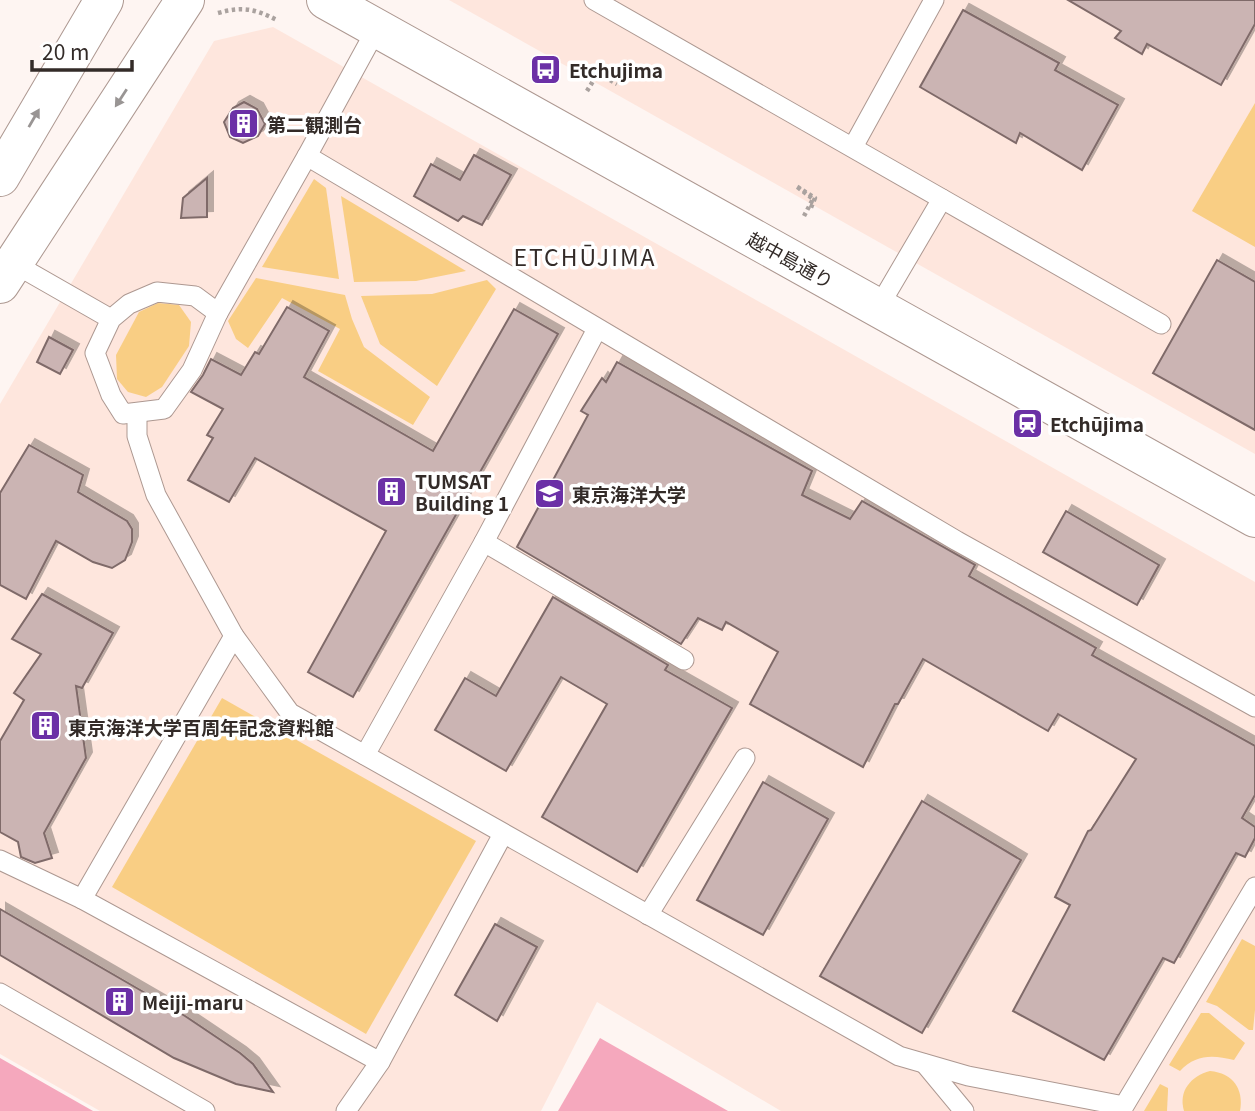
<svg xmlns="http://www.w3.org/2000/svg" width="1255" height="1111" font-family="Georgia,'Noto Sans JP',serif">
  <defs>
    <filter id="shadow"><feDropShadow dx="6" dy="-6" stdDeviation="0" flood-color="#0004"/></filter>
  </defs>
  <rect width="100%" height="100%" fill="#fef5f2"/>
  <g fill="#fee6dd">
    <polygon points="449,0 1255,0 1255,454"/>
    <polygon points="273,27 1255,582 1255,1111 781,1111 597,1002 541,1111 100,1111 0,1054 0,404 214,41"/>
  </g>
  <g fill="#f9ce84">
    <polygon points="1255,103 1255,247 1192,211"/>
    <polygon points="314,179 326,188 339,279 262,267"/>
    <polygon points="341,196 466,271 416,281 354,282"/>
    <polygon points="256,278 345,295 352,319 364,347 430,397 413,425 318,371 340,329 282,298 248,348 236,339 228,321"/>
    <polygon points="487,280 496,289 437,386 380,344 361,296 432,294"/>
    <polygon points="158,303 179,305 191,322 189,346 162,387 146,397 128,392 117,379 116,355 139,312"/>
    <polygon points="222,698 476,841 366,1034 112,887"/>
    <polygon points="1242,939 1255,946 1255,1010 1253,1030 1249,1030 1217,1006 1206,1002"/>
    <path d="M1201,1013H1209L1245,1043L1234,1060C1213,1055 1196,1054 1180,1071L1169,1065Z"/>
    <path d="M1210,1071C1233,1073 1244,1089 1240,1111H1184C1178,1091 1191,1076 1210,1071Z"/>
    <polygon points="1160,1084 1168,1088 1168,1091 1167,1111 1144,1111"/>
  </g>
  <g fill="#f5a8bd">
    <polygon points="600,1038 728,1111 558,1111"/>
    <polygon points="0,1058 93,1111 0,1111"/>
  </g>
  <g fill="#cbb4b3" stroke="#7f6a69" stroke-width="2" filter="url(#shadow)">
    <polygon points="1068,0 1255,0 1255,24 1221,85 1147,44 1142,54 1115,38 1121,31"/>
    <polygon points="963,10 1059,63 1055,70 1118,105 1082,170 1020,133 1016,143 920,87"/>
    <polygon points="244,102 257,109 265,124 258,136 243,143 230,137 224,122 233,108"/>
    <polygon points="474,155 511,175 482,225 463,216 458,221 414,196 431,164 460,180"/>
    <polygon points="207,178 207,217 181,218 183,198"/>
    <polygon points="1217,260 1255,282 1255,430 1153,373"/>
    <polygon points="287,307 329,331 304,377 433,451 514,309 558,334 353,697 308,672 386,531 255,458 229,502 188,480 213,438 207,435 223,409 191,392 203,375 211,359 241,375 255,352 259,354"/>
    <polygon points="49,337 73,350 60,374 37,362"/>
    <polygon points="617,362 812,471 802,495 850,519 862,501 915,531 975,565 969,576 1096,648 1092,655 1255,746 1255,795 1242,818 1255,827 1255,838 1245,857 1236,853 1174,963 1163,958 1104,1060 1013,1011 1070,905 1055,897 1088,831 1091,830 1136,759 1058,714 1048,731 923,659 898,704 895,704 863,767 750,704 778,652 726,622 722,630 698,618 681,644 517,547 588,415 581,411 602,378 606,382"/>
    <polygon points="29,445 83,475 78,492 127,521 132,529 132,542 125,560 112,568 93,562 56,541 26,599 0,585 0,493"/>
    <polygon points="1066,511 1159,565 1137,605 1043,552"/>
    <polygon points="42,594 113,633 82,688 76,686 86,758 44,833 52,858 35,863 21,857 18,842 0,832 0,741 24,700 14,693 41,654 12,639"/>
    <polygon points="553,597 668,665 665,670 732,708 637,872 542,817 607,704 561,677 506,771 435,730 465,678 496,696"/>
    <polygon points="763,782 828,819 763,935 697,900"/>
    <polygon points="922,801 1021,860 922,1033 820,976"/>
    <polygon points="0,909 185,1016 240,1053 253,1064 273,1092 236,1084 174,1058 0,955"/>
    <polygon points="495,924 537,947 497,1021 455,995"/>
  </g>
  <g fill="none" stroke-linecap="round" stroke-linejoin="round">
    <defs>
      <g id="service">
        <polyline points="594,0 1161,324"/>
        <polyline points="853,147 934,0"/>
        <polyline points="307,156 377,28"/>
        <polyline points="13,263 111,319 95,353 111,395 123,414 164,409 192,370 218,313 195,296 157,292 129,304 111,319"/>
        <polyline points="878,308 942,199"/>
        <polyline points="218,313 307,156 957,541 1255,707"/>
        <polyline points="137,413 137,436 156,495 234,636 290,713 899,1056 968,1076 1124,1106 1255,887"/>
        <polyline points="484,542 684,660"/>
        <polyline points="365,755 484,542 597,329"/>
        <polyline points="0,860 82,899 234,636"/>
        <polyline points="82,899 380,1062 503,834"/>
        <polyline points="648,915 745,758"/>
        <polyline points="0,993 205,1111"/>
        <polyline points="925,1064 964,1111"/>
        <polyline points="346,1111 380,1062"/>
      </g>
      <polyline id="tertiary" points="326,0 1255,518"/>
      <g id="secondary">
        <polyline points="0,177 104,0"/>
        <polyline points="0,284 185,0"/>
      </g>
    </defs>
    <use href="#service" stroke="#ad9891" stroke-width="21"/>
    <use href="#tertiary" stroke="#ad9891" stroke-width="40"/>
    <use href="#secondary" stroke="#ad9891" stroke-width="40"/>
    <g stroke="#aaa29f" stroke-width="4.5" stroke-dasharray="3.5 3.5" stroke-linecap="butt">
      <path d="M218,13C243,6 255,9 277,20"/>
      <polyline points="587,91 598,73 617,84"/>
      <polyline points="804,216 813,199 796,186 815,198 810,210"/>
    </g>
    <use href="#service" stroke="#fff" stroke-width="19"/>
    <use href="#tertiary" stroke="#fff" stroke-width="38"/>
    <use href="#secondary" stroke="#fff" stroke-width="38"/>
  </g>
  <defs><path id="oneway-solid" d="M-6-.8H1V-3.2L6.5 0L1 3.2V.8H-6Z" transform="scale(1.75)"/></defs>
  <g fill="#999594">
    <use href="#oneway-solid" transform="translate(121 98) rotate(123)"/>
    <use href="#oneway-solid" transform="translate(34 118) rotate(-60)"/>
  </g>
  <defs>
    <symbol id="bus-square" viewBox="-11 -11 22 22"><rect x="-9" y="-9" width="18" height="18" rx="4" fill="#6b30a6" stroke="#fff"/><path d="M-5-6H5V4H4V6H2V4H-2V6H-4V4H-5ZM-3.5-4V0h7V-4ZM-3.5 1.2v1.5H-2V1.2ZM2 1.2v1.5H3.5V1.2Z" fill="#fff"/></symbol>
    <symbol id="building-square" viewBox="-11 -11 22 22"><rect x="-9" y="-9" width="18" height="18" rx="4" fill="#6b30a6" stroke="#fff"/><path d="M-4-6H4V6H1V3H-1V6H-4ZM-2.5-4.3h1.7v1.8h-1.7ZM.8-4.3h1.7v1.8H.8ZM-2.5-1h1.7V.8h-1.7ZM.8-1h1.7V.8H.8Z" fill="#fff"/></symbol>
    <symbol id="station-square" viewBox="-11 -11 22 22"><rect x="-9" y="-9" width="18" height="18" rx="4" fill="#6b30a6" stroke="#fff"/><path d="M-3-6H3Q5-6 5-4V2Q5 4 3 4L4.5 6H3L1.5 4h-3L-3 6H-4.5L-3 4Q-5 4-5 2V-4Q-5-6-3-6ZM-3.5-4v3h7v-3ZM-3.5 1v1.5H-2V1ZM2 1v1.5H3.5V1Z" fill="#fff"/></symbol>
    <symbol id="university-square" viewBox="-11 -11 22 22"><rect x="-9" y="-9" width="18" height="18" rx="4" fill="#6b30a6" stroke="#fff"/><path d="M0-5L7-2L0 1L-7-2ZM-4 1L0 2.5L4 1V4Q0 6-4 4Z" fill="#fff"/></symbol>
  </defs>
  <g fill-rule="evenodd">
    <use href="#bus-square" x="528" y="52" width="35" height="35"/>
    <use href="#building-square" x="226" y="106" width="35" height="35"/>
    <use href="#station-square" x="1010" y="406" width="35" height="35"/>
    <use href="#building-square" x="374" y="474" width="35" height="35"/>
    <use href="#university-square" x="532" y="476" width="35" height="35"/>
    <use href="#building-square" x="28" y="708" width="35" height="35"/>
    <use href="#building-square" x="102" y="984" width="35" height="35"/>
  </g>
  <g text-anchor="middle" dominant-baseline="central" stroke-width="7" stroke-linejoin="round" paint-order="stroke">
    <g font-size="19" font-weight="bold" fill="#332b28" stroke="#fff" text-anchor="start">
      <text x="569" y="69">Etchujima</text>
      <text x="267" y="123">第二観測台</text>
      <text x="1050" y="423">Etchūjima</text>
      <text x="415" y="480">TUMSAT<tspan x="415" dy="22">Building 1</tspan></text>
      <text x="572" y="493">東京海洋大学</text>
      <text x="68" y="726">東京海洋大学百周年記念資料館</text>
      <text x="142" y="1001">Meiji-maru</text>
    </g>
    <g font-size="19" fill="#332b28" stroke="#fff">
      <text transform="translate(791 259) rotate(29)">越中島通り</text>
    </g>
    <g font-size="23" letter-spacing="2" fill="#332b28" stroke="#fff">
      <text x="585" y="256">ETCHŪJIMA</text>
    </g>
  </g>
  <path d="M32 60v10h100v-10" fill="none" stroke="#332b28" stroke-width="3.5"/>
  <text x="42" y="60" font-size="21" fill="#332b28" stroke="#ffffff" stroke-width="5" paint-order="stroke">20 m</text>
</svg>
